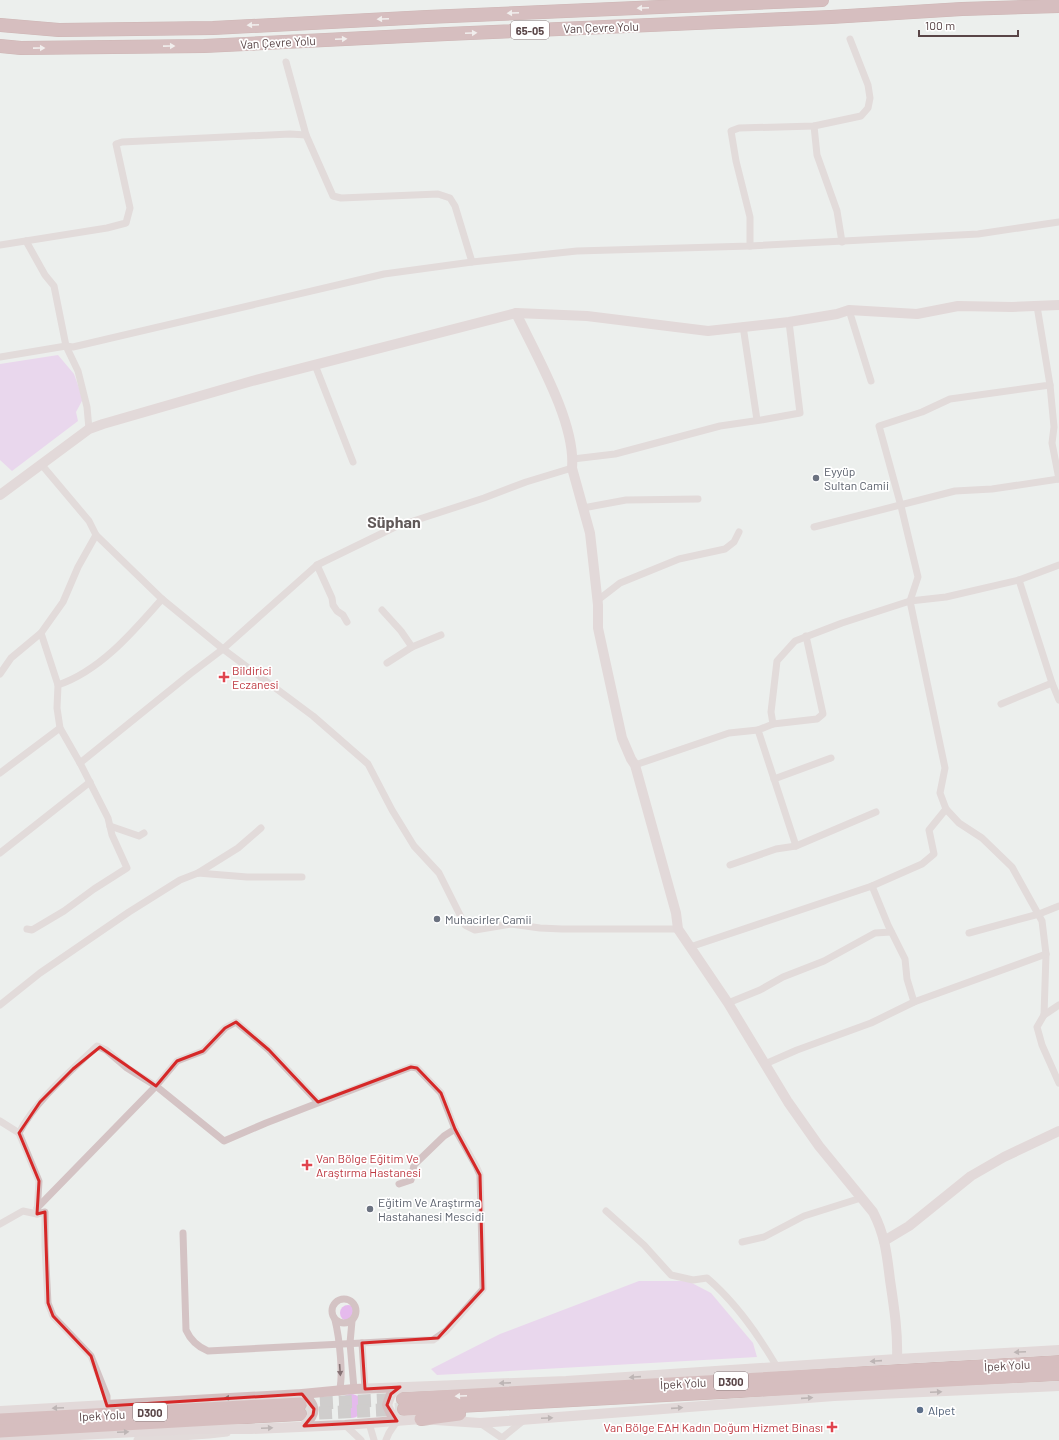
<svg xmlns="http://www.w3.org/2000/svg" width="1059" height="1440" font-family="Barlow,sans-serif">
  <rect width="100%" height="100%" fill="#ecefed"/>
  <g fill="#e5baed">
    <polygon points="58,355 74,374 83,399 76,412 78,421 12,471 0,460 0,364"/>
    <polygon points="639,1281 688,1281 711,1293 753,1343 757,1357 437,1375 431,1369 500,1334"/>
    <circle cx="348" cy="1313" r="8"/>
    <circle cx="351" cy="1406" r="12"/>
  </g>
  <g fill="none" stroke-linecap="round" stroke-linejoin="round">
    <g stroke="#cfcdcc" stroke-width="13" stroke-dasharray="13 6" stroke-linecap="butt">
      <polyline points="301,1404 403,1399"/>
      <polyline points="300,1414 404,1409"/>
    </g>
    <defs>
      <g id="highway">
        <polyline points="0,25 59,30 213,28 427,17 822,0"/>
        <polyline points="0,46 21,48 204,46 447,34 831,17 962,9 1059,6"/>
        <polyline points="403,1399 1059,1362"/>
        <polyline points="404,1409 1059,1374"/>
        <polyline points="421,1419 459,1414"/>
        <polyline points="0,1420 300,1404"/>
        <polyline points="0,1431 300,1414"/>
      </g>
    </defs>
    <use href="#highway" stroke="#a67071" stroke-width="14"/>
    <g stroke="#d4c3c4" stroke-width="7">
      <polyline points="286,62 306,135 333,196 341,198 438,194 450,198 455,206 472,262"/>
      <polyline points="814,126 817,155 837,211 842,242"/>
      <polyline points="26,241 45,275 54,286 66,346 78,371 87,407 89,429"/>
      <polyline points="0,245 107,228 126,223 130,208 116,144 122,142 290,134 306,135"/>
      <polyline points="750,246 750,217 736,161 731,131 739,128 814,126 861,116 868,108 870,98 868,85 850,39"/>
      <polyline points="1037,306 1050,385 950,399 922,412 879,426 901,506 918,577 910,601 945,768 940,793 946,809 959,823 982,838 1012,867 1042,921 1046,954 1044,1015 1037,1027 1042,1045 1059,1083"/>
      <polyline points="849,310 871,381"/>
      <polyline points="743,326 757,420"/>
      <polyline points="0,357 66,346 73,347 384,274 472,262 577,251 750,246 978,234 1059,222"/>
      <polyline points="315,365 353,462"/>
      <polyline points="1050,385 1054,427 1052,443 1059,479"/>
      <polyline points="573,459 615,454 720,426 761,420 800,413 789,322"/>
      <polyline points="583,508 626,500 698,499"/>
      <polyline points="814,527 955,491 992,489 1059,479"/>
      <polyline points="96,535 162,599 223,649 313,716 368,764 392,810 414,846 439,873 465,925 475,930 511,924 540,928 562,929 678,929"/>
      <polyline points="317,565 332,598 333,605 337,611 343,615 347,622"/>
      <polyline points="1019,580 1052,683 1059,700"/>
      <polyline points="598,600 620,583 679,559 725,549 734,542 739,532"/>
      <polyline points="382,610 401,631 412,647"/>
      <polyline points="387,663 412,647 441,635"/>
      <polyline points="0,674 11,658 41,633 63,602 78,567 96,535 89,521 41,464"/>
      <path d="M58,685C100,671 133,632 162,599"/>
      <polyline points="1001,704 1052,683"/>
      <polyline points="773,724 817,719 823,714 806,636"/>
      <polyline points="80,763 190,674 223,649 317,565 395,527 484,498 526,482 572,468"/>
      <polyline points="635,765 729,733 758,730"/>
      <polyline points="0,773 60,728"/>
      <polyline points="774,779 831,758"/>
      <polyline points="110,826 139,836 144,833"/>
      <polyline points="796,846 758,730 773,724 771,712 777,661 795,641 842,623 910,601 946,597 1019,580 1059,565"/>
      <polyline points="0,853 90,782"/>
      <polyline points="730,865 776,849 796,846 876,812"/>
      <polyline points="198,873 238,848 261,828"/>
      <polyline points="872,886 888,925 905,959 907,979 914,1002"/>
      <polyline points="27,929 32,930 64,911 94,889 127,868 112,835 108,818 80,763 60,728 57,708 58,685 41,633"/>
      <polyline points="969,933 1039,914 1059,906"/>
      <polyline points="690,947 872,886 922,864 934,854 929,830 946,809"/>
      <polyline points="728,1003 760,990 783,977 824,961 875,933 891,932"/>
      <polyline points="0,1005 40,973 129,912 180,880 198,873 247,877 302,877"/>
      <polyline points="1044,1015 1059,1005"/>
      <polyline points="765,1064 797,1050 871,1023 914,1002 1046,954"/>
      <polyline points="0,1121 19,1133 39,1181 37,1214 45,1212 45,1246 48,1303 53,1316 91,1356 107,1396 107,1406"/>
      <path d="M19,1133C36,1100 70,1072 97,1046L106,1050L127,1068L156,1086L224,1141L266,1123L411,1067L417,1068L441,1093L455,1129L476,1166L480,1175L483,1289L446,1331L433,1340L396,1341L362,1343L208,1351C198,1347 190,1339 186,1330L183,1233"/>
      <polyline points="399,1184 411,1180 414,1165 444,1136 455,1129"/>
      <polyline points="37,1208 156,1086 177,1061 203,1051 225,1028 236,1022 269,1050 318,1102"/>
      <path d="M606,1211L644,1245L671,1275L693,1280L707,1278C734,1301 759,1336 777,1367"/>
      <polyline points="0,1224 23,1211 37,1214"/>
      <polyline points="742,1242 764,1237 804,1216 861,1198"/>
      <circle cx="344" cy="1311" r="12"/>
      <path d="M335,1320C339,1336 344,1376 339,1392"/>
      <polyline points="352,1321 350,1343 354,1389"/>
      <polyline points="362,1343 365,1389"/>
      <polyline points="369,1423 374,1440"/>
      <polyline points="480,1423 502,1438 524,1420"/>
      <polyline points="345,1425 361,1440"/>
      <polyline points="137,1440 209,1435 227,1433"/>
      <polyline points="386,1440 389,1433 397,1421"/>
    </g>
    <g stroke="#d5bfc0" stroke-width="10">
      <path d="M516,313C536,355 576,423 572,468L590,533L598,605V628L622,738L631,759L635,765L676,913L678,929L728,1003L788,1102L819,1146L873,1212C885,1235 887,1255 890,1280C894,1307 898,1332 897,1359"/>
      <polyline points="0,495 89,429 103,424 252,381 516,313 587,316 708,331 789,322 837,314 849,310 917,314 958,306 1012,307 1059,305"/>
      <polyline points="884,1241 909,1226 971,1176 1004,1157 1059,1131"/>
      <path d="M302,1394C317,1405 317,1413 304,1426"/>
      <polyline points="0,1411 302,1394 354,1389 566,1381 897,1359 1059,1350"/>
      <polyline points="397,1421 392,1416 387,1405 391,1394 400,1387"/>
      <polyline points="0,1439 195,1429 251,1429 345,1425 421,1419 480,1423 834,1396 1059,1386"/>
    </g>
    <use href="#highway" stroke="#bb8487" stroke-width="13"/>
  </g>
  <defs><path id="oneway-solid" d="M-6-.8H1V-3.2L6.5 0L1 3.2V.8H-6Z"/></defs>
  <g fill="#f5eded">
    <use href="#oneway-solid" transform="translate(643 8) rotate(178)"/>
    <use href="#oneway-solid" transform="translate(513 13) rotate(178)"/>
    <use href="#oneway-solid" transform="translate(383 19) rotate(177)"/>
    <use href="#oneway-solid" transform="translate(253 25) rotate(177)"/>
    <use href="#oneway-solid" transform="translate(471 33) rotate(-2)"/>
    <use href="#oneway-solid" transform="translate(341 39) rotate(-3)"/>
    <use href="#oneway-solid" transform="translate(169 46) rotate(-1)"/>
    <use href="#oneway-solid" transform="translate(39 48) rotate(-1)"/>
    <use href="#oneway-solid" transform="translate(461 1396) rotate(177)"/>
  </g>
  <g fill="#847071">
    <use href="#oneway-solid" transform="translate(1020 1352) rotate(177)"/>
    <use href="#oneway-solid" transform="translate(876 1361) rotate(176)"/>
    <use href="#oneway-solid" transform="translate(635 1377) rotate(176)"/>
    <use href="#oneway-solid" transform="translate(505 1383) rotate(178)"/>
    <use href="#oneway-solid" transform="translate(936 1392) rotate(-3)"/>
    <use href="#oneway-solid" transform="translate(230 1398) rotate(177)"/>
    <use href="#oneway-solid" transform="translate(807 1398) rotate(-4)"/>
    <use href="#oneway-solid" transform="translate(58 1408) rotate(177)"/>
    <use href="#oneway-solid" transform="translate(677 1408) rotate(-4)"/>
    <use href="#oneway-solid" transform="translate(547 1418) rotate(-3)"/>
    <use href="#oneway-solid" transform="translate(267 1428) rotate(-3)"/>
    <use href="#oneway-solid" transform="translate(123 1432) rotate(-3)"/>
  </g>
  <use fill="#847173" href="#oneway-solid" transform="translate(340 1370) rotate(86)"/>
  <path d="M0 0H1059V1440H0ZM236,1022L269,1050L318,1102L411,1067L417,1068L441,1093L455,1129L480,1175L483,1289L438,1338L362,1343L365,1389L400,1387L391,1394L387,1405L397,1421L304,1426L313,1415L314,1409L302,1394L107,1406L91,1356L53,1316L48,1303L45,1212L37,1214L39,1181L19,1133L40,1102L73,1069L100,1047L156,1086L177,1061L203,1051L225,1028Z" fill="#ecefed" fill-opacity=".55" fill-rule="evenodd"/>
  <path fill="none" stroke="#d62828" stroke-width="3" stroke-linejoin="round" d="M236,1022L269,1050L318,1102L411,1067L417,1068L441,1093L455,1129L480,1175L483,1289L438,1338L362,1343L365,1389L400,1387L391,1394L387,1405L397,1421L304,1426L313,1415L314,1409L302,1394L107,1406L91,1356L53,1316L48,1303L45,1212L37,1214L39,1181L19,1133L40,1102L73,1069L100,1047L156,1086L177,1061L203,1051L225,1028Z"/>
  <g fill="#6b7280" stroke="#fff" stroke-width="1.5">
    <circle cx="816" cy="478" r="4"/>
    <circle cx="437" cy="919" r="4"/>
    <circle cx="370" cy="1209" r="4"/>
  </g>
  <g fill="#e0444e" stroke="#fff" stroke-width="1.5">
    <path d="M222 671h4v4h4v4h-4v4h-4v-4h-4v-4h4z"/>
    <path d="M305 1159h4v4h4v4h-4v4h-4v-4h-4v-4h4z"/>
    <path d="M830 1421h4v4h4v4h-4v4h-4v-4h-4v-4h4z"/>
  </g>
  <circle fill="#5c6f8a" stroke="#fff" stroke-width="1.5" cx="920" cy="1410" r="4"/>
  <g text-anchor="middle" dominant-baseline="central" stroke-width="3.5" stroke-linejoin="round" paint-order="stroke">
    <g fill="#fff" stroke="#8b7d7e" stroke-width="1">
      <rect x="511" y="21" width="38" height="18" rx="3"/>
      <rect x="714" y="1372" width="34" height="18" rx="3"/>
      <rect x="133" y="1403" width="34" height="18" rx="3"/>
    </g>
    <g font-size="11" font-weight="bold" fill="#594547">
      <text x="530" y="30">65-05</text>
      <text x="731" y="1381">D300</text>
      <text x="150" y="1412">D300</text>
    </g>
    <g font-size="12" fill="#594547" stroke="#fff">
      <text transform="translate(601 27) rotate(-2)">Van Çevre Yolu</text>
      <text transform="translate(278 42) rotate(-3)">Van Çevre Yolu</text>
      <text transform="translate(1007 1365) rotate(-3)">İpek Yolu</text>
      <text transform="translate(683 1383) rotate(-3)">İpek Yolu</text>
      <text transform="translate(102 1415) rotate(-3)">Ipek Yolu</text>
    </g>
    <g font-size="12" fill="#5b616d" stroke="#fff" text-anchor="start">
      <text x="824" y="471">Eyyüp<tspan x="824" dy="14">Sultan Camii</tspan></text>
      <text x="445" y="919">Muhacirler Camii</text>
      <text x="378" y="1202">Eğitim Ve Araştırma<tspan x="378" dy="14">Hastahanesi Mescidi</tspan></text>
    </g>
    <g font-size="12" fill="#be3a42" stroke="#fff" text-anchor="start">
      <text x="232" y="670">Bildirici<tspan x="232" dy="14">Eczanesi</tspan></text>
      <text x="316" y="1158">Van Bölge Eğitim Ve<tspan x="316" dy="14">Araştırma Hastanesi</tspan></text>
      <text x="823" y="1427" text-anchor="end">Van Bölge EAH Kadın Doğum Hizmet Binası</text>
    </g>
    <g font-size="12" fill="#4e5e75" stroke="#fff" text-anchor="start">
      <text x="928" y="1410">Alpet</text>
    </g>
    <g font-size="16" font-weight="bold" fill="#615959" stroke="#fff">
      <text x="394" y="521">Süphan</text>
    </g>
  </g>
  <path d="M919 30v6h99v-6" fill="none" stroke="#594547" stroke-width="2"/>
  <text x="925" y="30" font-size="12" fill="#594547" stroke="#ffffff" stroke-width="3" paint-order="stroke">100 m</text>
</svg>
